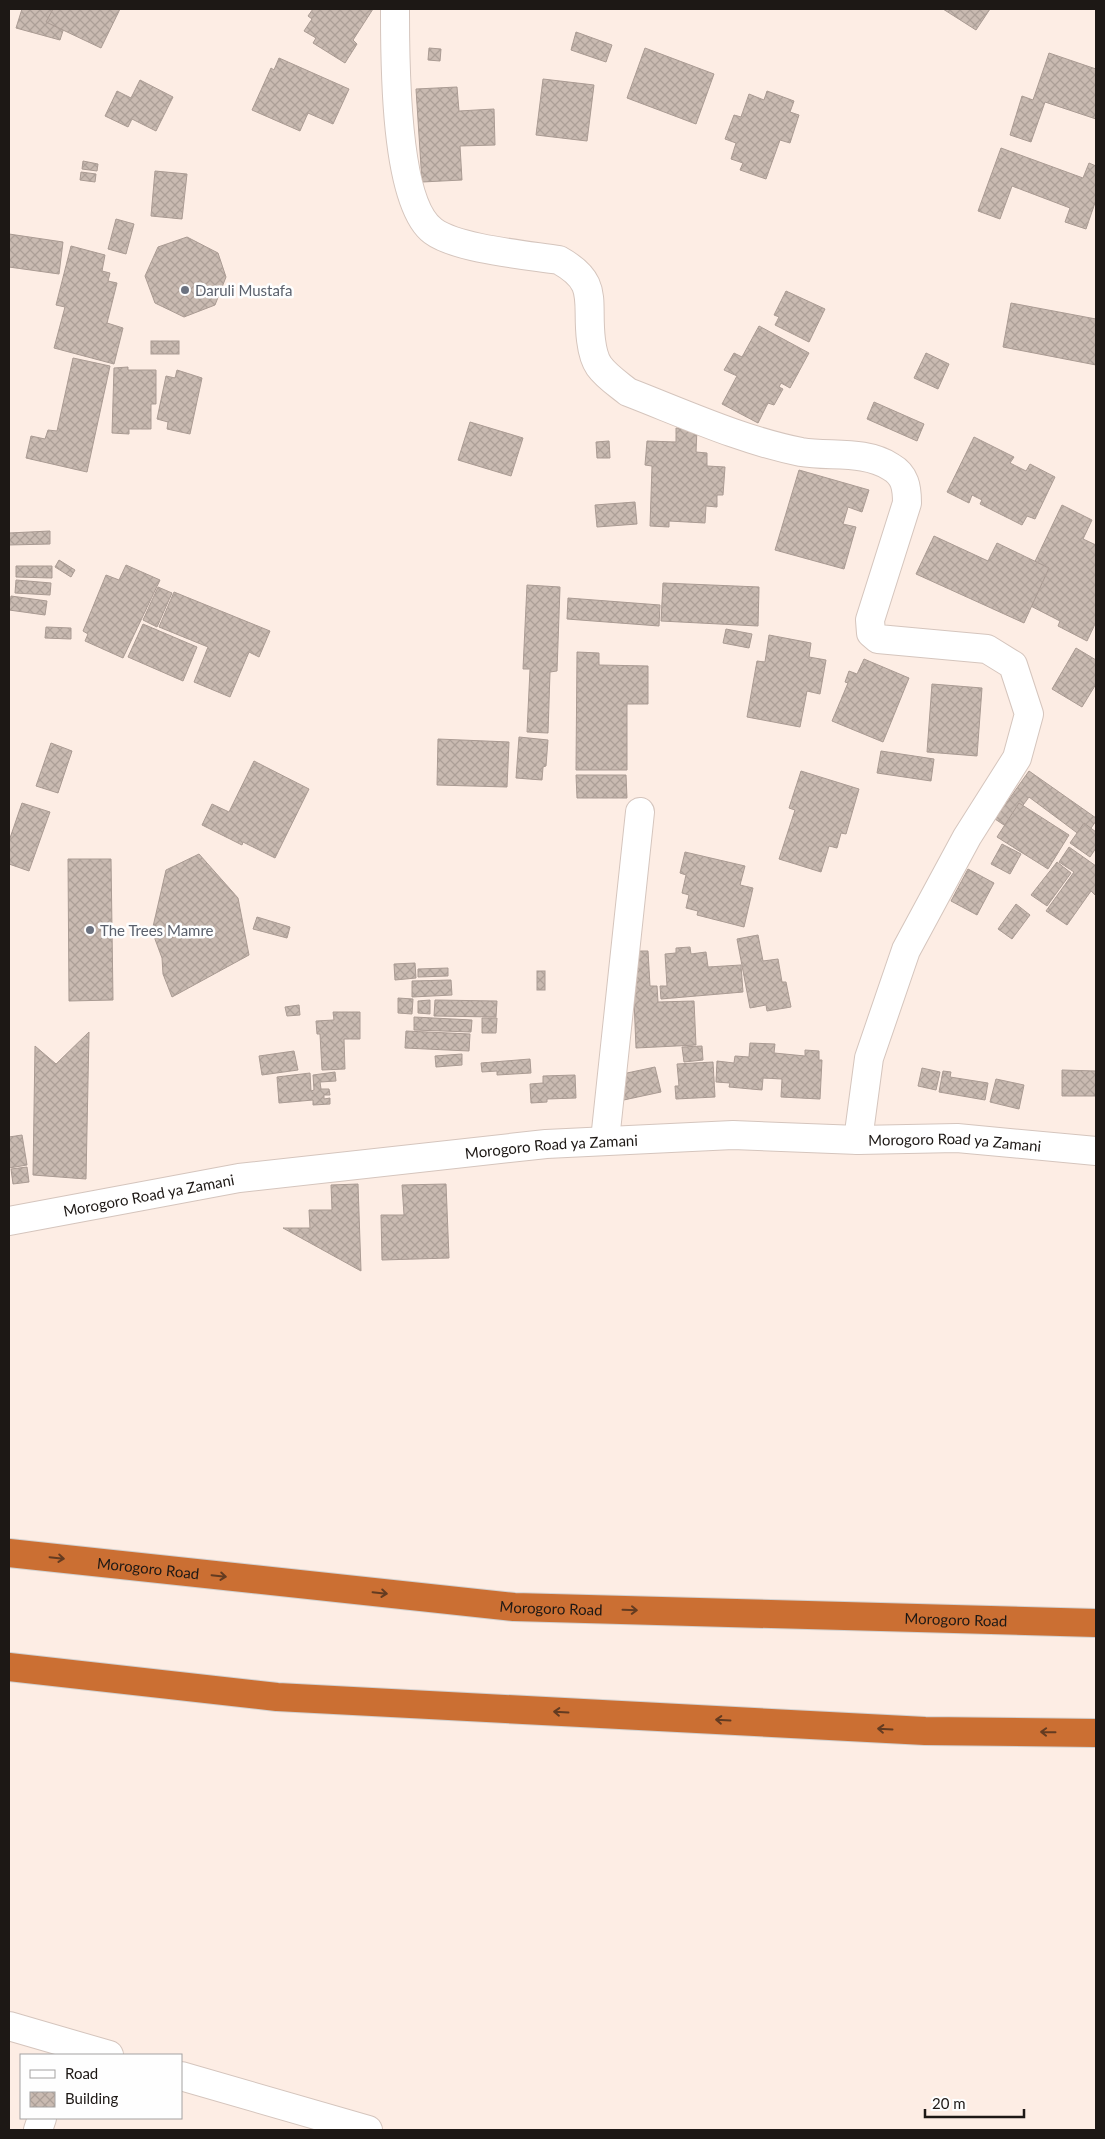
<svg xmlns="http://www.w3.org/2000/svg" width="1105" height="2139" font-family="Lato,sans-serif">
  <defs>
    <pattern id="building-cross-hatch" width="8" height="8" patternUnits="userSpaceOnUse" patternTransform="scale(1.25)"><rect width="8" height="8" fill="#c9bab1"/><path d="M0 0l8 8M0 8l8-8" fill="none" stroke="#ac9f97"/></pattern>
  </defs>
  <rect width="100%" height="100%" fill="#fdede4"/>
  <g fill="url(#building-cross-hatch)" stroke="#aa9b93">
    <polygon points="22,9 70,9 60,40 16,28"/>
    <polygon points="53,9 120,9 101,48 46,22"/>
    <polygon points="313,9 373,9 353,40 357,44 345,63 313,43 316,38 304,31 312,19 308,16"/>
    <polygon points="943,9 990,9 976,30"/>
    <polygon points="576,32 612,45 606,62 571,50"/>
    <polygon points="429,48 441,49 440,61 428,60"/>
    <polygon points="645,48 714,74 696,124 627,98"/>
    <polygon points="1049,53 1096,69 1096,119 1045,102 1031,142 1010,135 1022,96 1033,100"/>
    <polygon points="279,58 349,89 333,124 308,113 300,131 252,110 271,68 274,70"/>
    <polygon points="543,79 594,85 587,141 536,135"/>
    <polygon points="140,80 173,97 156,131 132,119 128,127 105,116 117,91 131,98"/>
    <polygon points="457,87 459,111 494,109 495,145 460,146 462,180 422,182 416,89"/>
    <polygon points="767,91 794,101 790,112 799,115 790,143 780,140 766,179 740,170 743,163 731,159 736,143 725,139 734,115 741,117 749,94 764,100"/>
    <polygon points="1001,148 1083,178 1089,163 1096,166 1096,200 1086,229 1065,222 1070,208 1012,186 1000,219 978,211"/>
    <polygon points="83,161 98,164 97,171 82,169"/>
    <polygon points="155,171 187,174 182,219 151,216"/>
    <polygon points="81,172 96,174 95,182 80,180"/>
    <polygon points="116,219 134,224 126,254 108,249"/>
    <polygon points="9,234 63,242 59,274 9,267"/>
    <polygon points="187,237 218,253 226,277 215,305 184,317 155,303 145,276 158,247"/>
    <polygon points="71,246 105,255 102,271 110,273 108,281 117,283 107,323 123,328 114,364 54,348 65,307 56,305"/>
    <polygon points="786,291 825,309 809,342 775,325 779,317 774,315"/>
    <polygon points="1011,303 1096,319 1096,365 1003,347"/>
    <polygon points="759,326 809,353 790,388 781,383 779,387 783,389 774,405 768,403 758,423 722,404 737,376 724,370 734,353 742,357"/>
    <rect x="151" y="341" width="28" height="13"/>
    <polygon points="926,353 949,364 938,389 914,378"/>
    <polygon points="73,358 110,366 87,472 26,458 31,436 45,439 48,430 57,431"/>
    <polygon points="128,367 128,370 156,370 156,404 151,404 151,429 129,429 129,434 112,433 114,368"/>
    <polygon points="177,370 202,378 190,434 167,429 168,422 157,419 166,376 175,378"/>
    <polygon points="874,402 924,424 917,441 867,419"/>
    <polygon points="470,422 523,438 511,476 458,460"/>
    <polygon points="676,428 697,429 696,452 707,453 707,466 725,467 723,495 717,495 717,507 706,506 705,523 669,521 669,527 650,526 652,466 645,465 647,441 676,442"/>
    <polygon points="974,437 1014,457 1010,463 1026,471 1030,464 1055,477 1035,519 1027,516 1022,525 980,504 982,500 972,495 969,503 947,492"/>
    <polygon points="609,441 610,458 597,458 596,442"/>
    <polygon points="799,470 869,490 862,512 848,507 843,524 856,527 844,569 775,550"/>
    <polygon points="635,502 637,524 597,527 595,505"/>
    <polygon points="1062,505 1092,520 1083,539 1096,545 1096,622 1087,641 1058,626 1060,621 1017,599"/>
    <polygon points="50,531 50,544 9,545 9,533"/>
    <polygon points="934,536 988,561 997,543 1049,568 1024,623 916,574"/>
    <polygon points="59,560 75,570 71,577 55,567"/>
    <polygon points="126,565 160,580 123,658 85,641 88,634 83,631 106,575 119,580"/>
    <polygon points="16,566 52,566 52,578 16,577"/>
    <polygon points="16,580 51,583 50,595 15,593"/>
    <polygon points="663,583 759,587 758,626 661,621"/>
    <polygon points="527,585 560,587 557,671 550,672 548,733 527,732 530,669 523,669"/>
    <polygon points="158,587 172,593 157,627 143,620"/>
    <polygon points="174,592 270,631 259,657 249,652 230,697 194,682 208,647 159,627"/>
    <polygon points="11,596 47,601 45,615 9,610"/>
    <polygon points="568,598 660,605 659,626 567,619"/>
    <polygon points="143,624 197,647 183,681 128,657"/>
    <polygon points="46,627 71,628 71,639 45,638"/>
    <polygon points="726,629 752,634 749,648 723,643"/>
    <polygon points="769,635 811,643 809,657 826,660 820,694 807,691 800,727 747,717 757,661 765,662"/>
    <polygon points="1076,648 1096,660 1096,684 1082,707 1052,689"/>
    <polygon points="577,652 599,653 599,665 648,666 648,704 627,704 627,770 576,770"/>
    <polygon points="864,659 909,678 883,742 832,721 848,683 845,682 849,671 857,674"/>
    <polygon points="932,684 982,688 977,756 927,752"/>
    <polygon points="519,737 548,740 546,766 543,767 542,780 516,778"/>
    <polygon points="438,739 509,742 507,787 437,785"/>
    <polygon points="51,743 72,751 58,793 36,786"/>
    <polygon points="881,751 934,759 931,781 877,773"/>
    <polygon points="254,761 309,789 275,858 243,842 242,845 202,825 212,804 229,812"/>
    <polygon points="801,771 859,789 846,834 841,833 837,848 829,846 821,872 779,859 795,810 789,808"/>
    <polygon points="1029,771 1096,818 1096,821 1084,838 1029,797 1007,827 995,819"/>
    <polygon points="576,775 626,775 627,798 577,798"/>
    <polygon points="22,803 50,812 29,871 9,864 9,841"/>
    <polygon points="1019,803 1069,835 1048,869 997,837"/>
    <polygon points="1084,823 1096,832 1096,848 1090,857 1070,843"/>
    <polygon points="1002,844 1021,854 1010,874 991,864"/>
    <polygon points="1069,847 1096,866 1096,896 1091,891 1067,925 1046,911 1074,872 1059,862"/>
    <polygon points="685,852 745,866 740,885 753,888 744,927 697,915 698,911 686,908 689,895 682,893 686,875 680,873"/>
    <polygon points="199,854 238,898 249,955 172,997 163,974 162,958 152,931 166,870"/>
    <polygon points="68,859 111,859 113,1000 69,1001"/>
    <polygon points="1057,862 1071,873 1047,906 1031,895"/>
    <polygon points="968,869 994,883 977,915 951,901"/>
    <polygon points="1016,904 1030,915 1012,939 998,929"/>
    <polygon points="257,917 290,927 287,938 253,929"/>
    <polygon points="758,935 763,961 778,959 782,982 786,982 791,1007 767,1011 766,1005 750,1008 737,939"/>
    <polygon points="690,947 691,954 706,952 708,967 741,965 743,992 661,999 660,986 667,986 665,954 676,953 676,948"/>
    <polygon points="632,951 648,951 650,986 657,986 658,1002 694,1001 696,1045 636,1048"/>
    <polygon points="415,963 416,978 395,980 394,964"/>
    <polygon points="448,968 448,976 418,977 418,969"/>
    <rect x="537" y="971" width="8" height="19"/>
    <polygon points="451,980 452,995 412,997 412,981"/>
    <polygon points="398,998 413,999 412,1014 398,1013"/>
    <polygon points="430,1000 430,1014 418,1013 418,1001"/>
    <polygon points="435,1000 497,1001 496,1017 434,1016"/>
    <polygon points="299,1005 300,1015 287,1016 285,1007"/>
    <polygon points="333,1012 360,1012 360,1039 344,1039 345,1069 322,1070 320,1034 317,1034 316,1021 334,1020"/>
    <polygon points="414,1017 472,1020 471,1032 414,1030"/>
    <polygon points="482,1018 497,1018 496,1033 482,1033"/>
    <polygon points="406,1031 470,1034 469,1051 405,1048"/>
    <polygon points="89,1032 86,1179 33,1175 35,1046 56,1064"/>
    <polygon points="750,1043 775,1044 774,1053 805,1056 805,1050 819,1051 819,1060 822,1060 820,1099 781,1097 782,1079 763,1078 762,1090 729,1087 730,1083 716,1082 717,1061 734,1063 735,1056 749,1057"/>
    <polygon points="702,1046 703,1060 684,1062 682,1047"/>
    <polygon points="294,1051 298,1070 262,1075 259,1056"/>
    <polygon points="462,1054 462,1065 436,1067 435,1056"/>
    <polygon points="530,1059 531,1073 497,1075 497,1071 482,1072 481,1063"/>
    <polygon points="713,1062 715,1097 676,1099 675,1086 679,1086 677,1064"/>
    <polygon points="655,1067 661,1092 619,1101 613,1076"/>
    <polygon points="922,1068 940,1072 936,1090 918,1086"/>
    <polygon points="1062,1070 1096,1071 1096,1096 1062,1096"/>
    <polygon points="943,1071 951,1072 950,1077 988,1083 985,1100 939,1092"/>
    <polygon points="335,1072 336,1081 320,1082 321,1089 329,1089 330,1095 324,1095 324,1099 330,1098 330,1104 313,1105 313,1100 279,1103 277,1077 310,1073 311,1091 314,1090 313,1075"/>
    <polygon points="575,1075 576,1098 547,1099 547,1102 531,1103 530,1084 543,1083 543,1076"/>
    <polygon points="996,1079 1024,1085 1019,1109 990,1102"/>
    <polygon points="22,1135 27,1165 9,1168 9,1137"/>
    <polygon points="27,1167 29,1182 13,1184 11,1169"/>
    <polygon points="358,1184 361,1271 283,1228 310,1228 309,1210 332,1210 331,1185"/>
    <polygon points="446,1184 449,1258 382,1260 381,1215 404,1215 402,1185"/>
  </g>
  <g fill="none" stroke-linecap="round" stroke-linejoin="round">
    <defs>
      <g id="minor">
        <path d="M395,9C395,56 394,202 433,231C457,249 527,255 559,260C600,283 586,300 591,340C592,348 594,359 599,366C606,376 618,384 628,392C685,414 741,440 801,452C830,457 865,450 891,467C905,475 907,487 907,503L870,620L871,633L878,639L987,649L1013,665L1029,714L1017,758L967,837L906,950L869,1058L858,1140"/>
        <polyline points="605,1140 640,812"/>
        <path id="s1" d="M9,1221L239,1178L546,1144L733,1135L858,1140L957,1138L1096,1151"/>
        <polyline points="9,2026 109,2055"/>
        <polyline points="181,2076 368,2130"/>
        <polyline points="38,2130 42,2118"/>
      </g>
      <g id="highway">
        <path id="s2" d="M9,1553L514,1607L1096,1623"/>
        <polyline points="9,1667 277,1697 925,1731 1096,1733"/>
      </g>
    </defs>
    <use href="#minor" stroke="#d5c5bd" stroke-width="30"/>
    <use href="#highway" stroke="#d2d1d0" stroke-width="30"/>
    <use href="#minor" stroke="#fff" stroke-width="28"/>
    <use href="#highway" stroke="#cb6f33" stroke-width="28"/>
  </g>
  <defs><path id="oneway-shaft" d="M-6 0H5M1.5-3L5.5 0L1.5 3" fill="none" stroke-width="1.6" stroke-linecap="round" stroke-linejoin="round" transform="scale(1.25)"/></defs>
  <g stroke="#633b21">
    <use href="#oneway-shaft" transform="translate(57 1558) rotate(6)"/>
    <use href="#oneway-shaft" transform="translate(219 1576) rotate(6)"/>
    <use href="#oneway-shaft" transform="translate(380 1593) rotate(6)"/>
    <use href="#oneway-shaft" transform="translate(630 1610) rotate(2)"/>
    <use href="#oneway-shaft" transform="translate(561 1712) rotate(-177)"/>
    <use href="#oneway-shaft" transform="translate(723 1720) rotate(-177)"/>
    <use href="#oneway-shaft" transform="translate(885 1729) rotate(-177)"/>
    <use href="#oneway-shaft" transform="translate(1048 1732) rotate(-179)"/>
  </g>
  <g fill="#6b7280" stroke="#fefefe" stroke-width="2">
    <circle cx="185" cy="290" r="5"/>
    <circle cx="90" cy="930" r="5"/>
  </g>
  <g text-anchor="middle" dominant-baseline="central" stroke-width="5" stroke-linejoin="round" paint-order="stroke">
    <g font-size="15" fill="#5b616d" stroke="#fefefe" text-anchor="start">
      <text x="195" y="290">Daruli Mustafa</text>
      <text x="100" y="930">The Trees Mamre</text>
    </g>
    <g font-size="15" fill="#1d1815" stroke="#fefefe">
      <text stroke="none"><textPath href="#s1" startOffset="952">Morogoro Road ya Zamani</textPath></text>
      <text stroke="none"><textPath href="#s1" startOffset="548">Morogoro Road ya Zamani</textPath></text>
      <text stroke="none"><textPath href="#s1" startOffset="142">Morogoro Road ya Zamani</textPath></text>
      <text stroke="none"><textPath href="#s2" startOffset="140">Morogoro Road</textPath></text>
      <text stroke="none"><textPath href="#s2" startOffset="545">Morogoro Road</textPath></text>
      <text stroke="none"><textPath href="#s2" startOffset="950">Morogoro Road</textPath></text>
    </g>
  </g>
  <rect width="1105" height="2139" fill="none" stroke="#1d1815" stroke-width="20"/>
  <rect x="20" y="2054" width="162" height="65" fill="#fefefe" stroke="#a4a2a1"/>
  <rect x="30" y="2070" width="25" height="8" fill="#ffffff" stroke="#a4a2a1"/>
  <text x="65" y="2079" font-size="15" fill="#1d1815">Road</text>
  <rect x="30" y="2092" width="25" height="15" fill="url(#building-cross-hatch)" stroke="#a4a2a1"/>
  <text x="65" y="2104" font-size="15" fill="#1d1815">Building</text>
  <path d="M925 2109v8h99v-8" fill="none" stroke="#1d1815" stroke-width="2.5"/>
  <text x="932" y="2109" font-size="15" fill="#1d1815" stroke="#fefefe" stroke-width="4" paint-order="stroke">20 m</text>
</svg>
